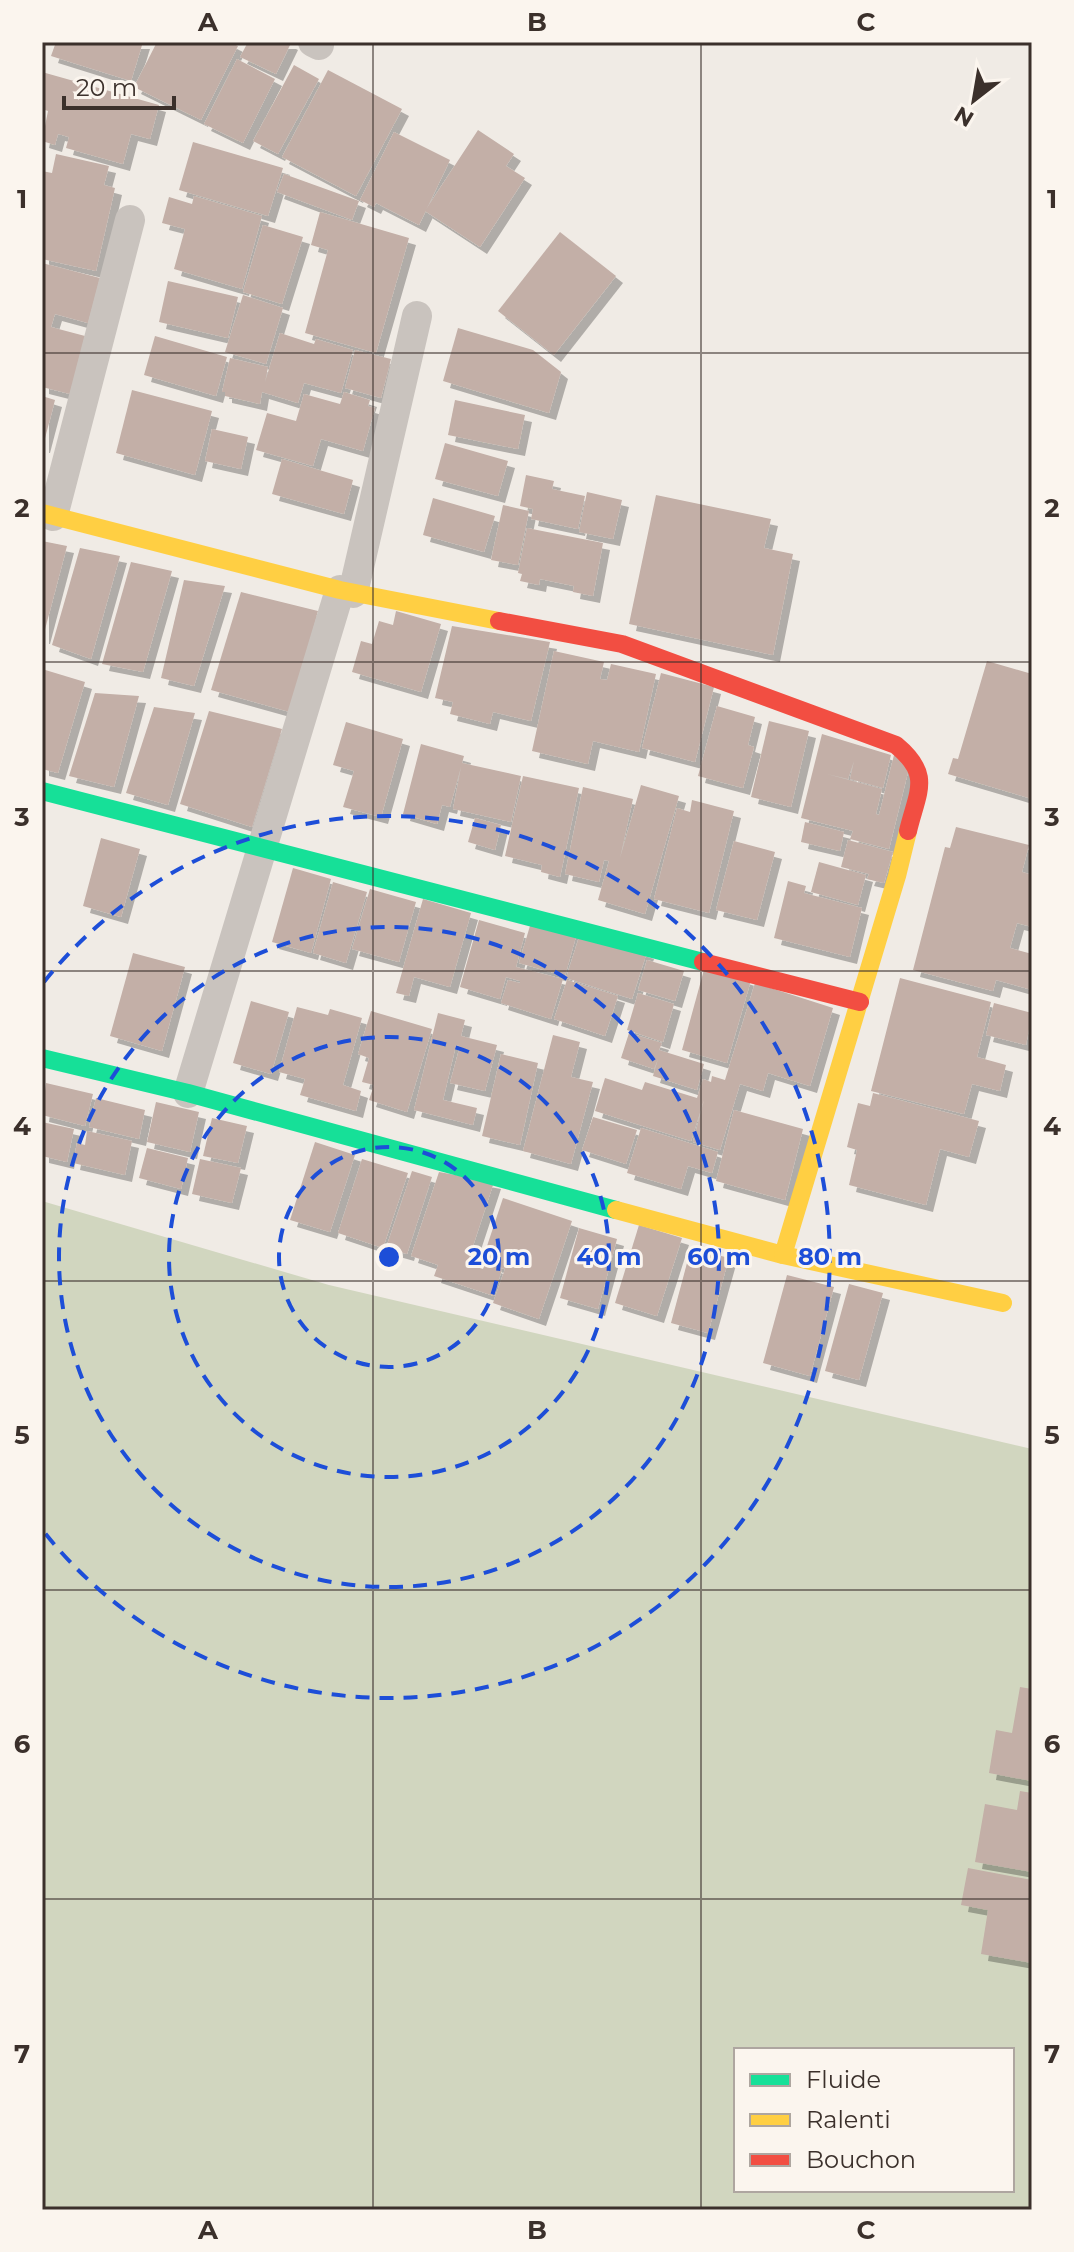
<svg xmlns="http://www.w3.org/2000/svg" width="1074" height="2252" font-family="Montserrat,sans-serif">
  <defs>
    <filter id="shadow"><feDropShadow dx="7" dy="7" stdDeviation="0" flood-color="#0004"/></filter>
  </defs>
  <rect width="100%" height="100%" fill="#f0ebe5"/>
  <path fill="#d1d6bf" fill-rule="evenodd" d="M42,1201L329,1285L1032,1449V2210H42ZM736,2050H1012V2190H736Z"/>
  <g fill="#c3afa7" filter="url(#shadow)">
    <polygon points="56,42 143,42 131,81 51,56"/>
    <polygon points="157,42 230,42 238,46 201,120 134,87"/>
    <polygon points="248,42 289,42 291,43 276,74 240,57"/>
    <polygon points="237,59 275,79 243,143 204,124"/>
    <polygon points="294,65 319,79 278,154 253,141"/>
    <polygon points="328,70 402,109 356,196 282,157"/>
    <polygon points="42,72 159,105 150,139 131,134 123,164 66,148 69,137 58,134 55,145 42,141 48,111 42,109"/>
    <polygon points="478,130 514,154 506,166 525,178 480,247 425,211"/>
    <polygon points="394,132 450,160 419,225 376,203 374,207 360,200"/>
    <polygon points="193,142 283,168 268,216 179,190"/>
    <polygon points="56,154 109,166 104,185 115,188 96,271 42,259 42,171 52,173"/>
    <polygon points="284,174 359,201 352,220 277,192"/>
    <polygon points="194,196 262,216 242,289 174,269 185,229 162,223 169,197 192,204"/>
    <polygon points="320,212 409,238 376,353 305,333 328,250 311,245"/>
    <polygon points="263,225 303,237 282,304 243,292"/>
    <polygon points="560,232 616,276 554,355 498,311"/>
    <polygon points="42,263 100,278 88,323 55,314 51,327 85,336 70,394 42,387"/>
    <polygon points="168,281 238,297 228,338 159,322"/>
    <polygon points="243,295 283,308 266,364 225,352"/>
    <polygon points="458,328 533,350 561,372 549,413 443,381"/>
    <polygon points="280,333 314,344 316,339 353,350 341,393 304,383 298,403 262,392 260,404 225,396 225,392 222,392 230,358 268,367 265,382"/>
    <polygon points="155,336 227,357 216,396 144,375"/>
    <polygon points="355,350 391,359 381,398 345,388"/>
    <polygon points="132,390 212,411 195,475 116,453"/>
    <polygon points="344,392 370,400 368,406 375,408 363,451 321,439 313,466 256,450 267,413 296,421 304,394 340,404"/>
    <polygon points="42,396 55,400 43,446 42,446"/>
    <polygon points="455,400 525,415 518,449 448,435"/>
    <polygon points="212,429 248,437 241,469 205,461"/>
    <polygon points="445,443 508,461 498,496 435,479"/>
    <polygon points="282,459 353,480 344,514 272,494"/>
    <polygon points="526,475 554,481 552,489 585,496 578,529 531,519 533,509 520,506"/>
    <polygon points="587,492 622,500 613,539 579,532"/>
    <polygon points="656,495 771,519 764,548 793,554 773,655 629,624"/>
    <polygon points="433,498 495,516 484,552 423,535"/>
    <polygon points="503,505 529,511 518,565 491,560"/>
    <polygon points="527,528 603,543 593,596 573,592 574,586 540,579 539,585 520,581 522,574 518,573"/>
    <polygon points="42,541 67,546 43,637 42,637"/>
    <polygon points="80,548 120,556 91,659 52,645"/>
    <polygon points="131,562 172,571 143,672 102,664"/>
    <polygon points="184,580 225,586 194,686 161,678"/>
    <polygon points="241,592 318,611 290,712 211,690"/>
    <polygon points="396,611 441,624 421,692 352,672 361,641 372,644 379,621 393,625"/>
    <polygon points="452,626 550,642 531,721 493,712 490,724 450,714 453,702 435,698"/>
    <polygon points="554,651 604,662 600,679 607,680 611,664 656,674 639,752 593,741 588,764 532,751"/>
    <polygon points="987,661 1032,674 1032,799 948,774 953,758 958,759"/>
    <polygon points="42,669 85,682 58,773 42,769"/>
    <polygon points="661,673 714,687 695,762 642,748"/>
    <polygon points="95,693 139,696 114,787 69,776"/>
    <polygon points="717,706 755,717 748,745 754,747 743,788 698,776"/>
    <polygon points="154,707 195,713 168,805 126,793"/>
    <polygon points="209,711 282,729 252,827 180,804"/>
    <polygon points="769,721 809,731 791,807 751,797"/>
    <polygon points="346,722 403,739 381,817 343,807 354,771 333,765"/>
    <polygon points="822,734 891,755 883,788 850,779 854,761 848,779 827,774 882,789 876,814 879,815 894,755 911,760 889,849 850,839 853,831 801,818"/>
    <polygon points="421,744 464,756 462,763 521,776 511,822 453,809 461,767 450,807 442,805 437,824 403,814"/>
    <polygon points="523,776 579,788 560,877 541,872 542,865 505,856"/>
    <polygon points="641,785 679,796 645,914 598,900 609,861 604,860 599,882 565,874 583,787 633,799 620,858"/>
    <polygon points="692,800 734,811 709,913 654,899 677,808 690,812"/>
    <polygon points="475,818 501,825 495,850 468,842"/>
    <polygon points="805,822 844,832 840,851 801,842"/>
    <polygon points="956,827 1029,845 1022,872 1032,875 1032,927 1017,923 1010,948 1032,954 1032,990 996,980 993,991 913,970 945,847 950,848"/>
    <polygon points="101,838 140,849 121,917 83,906"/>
    <polygon points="848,840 893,852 884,883 867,879 869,874 841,867"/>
    <polygon points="734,841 775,852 757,920 716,910"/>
    <polygon points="819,862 866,875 858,905 811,892"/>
    <polygon points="293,868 331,879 311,953 272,942"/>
    <polygon points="788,881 806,886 804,893 862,908 850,957 774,938"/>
    <polygon points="333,882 367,892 346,963 313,953"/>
    <polygon points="370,889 416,902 399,962 352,949"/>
    <polygon points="423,899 471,913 450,987 414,977 409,996 396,993"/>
    <polygon points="532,919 577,933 565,976 519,963"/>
    <polygon points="479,920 525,933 516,967 563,979 551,1019 501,1003 508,980 520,983 520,981 506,977 500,999 460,987"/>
    <polygon points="581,931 647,952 632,999 566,978"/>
    <polygon points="133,953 185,967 162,1051 110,1036"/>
    <polygon points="647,960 684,971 675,1001 638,990"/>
    <polygon points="705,966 751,980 727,1063 682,1050"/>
    <polygon points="900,978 991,1002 977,1057 1006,1065 1000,1091 972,1084 964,1114 871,1091"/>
    <polygon points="567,980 618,996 605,1036 554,1019"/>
    <polygon points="755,983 833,1008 810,1086 768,1073 763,1091 740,1084 720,1150 693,1142 704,1100 691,1141 595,1111 605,1078 642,1090 645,1082 697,1098 703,1079 711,1082 712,1076 725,1080"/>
    <polygon points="638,993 674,1004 663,1042 627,1030"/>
    <polygon points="251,1001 289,1012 271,1074 233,1063"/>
    <polygon points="994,1003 1032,1013 1026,1045 986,1035"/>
    <polygon points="297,1007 328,1015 330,1009 362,1018 343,1085 361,1091 356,1111 300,1095 305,1079 279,1072"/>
    <polygon points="371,1011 432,1029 407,1112 369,1100 374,1085 362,1082 369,1058 358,1054"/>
    <polygon points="438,1013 465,1020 461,1036 497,1045 485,1091 450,1083 460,1046 456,1045 443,1100 477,1108 473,1125 414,1110"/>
    <polygon points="629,1033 662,1043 659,1050 704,1064 697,1090 653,1076 658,1059 654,1069 621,1058"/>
    <polygon points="553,1035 580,1042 571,1077 593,1082 571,1164 523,1151"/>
    <polygon points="501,1054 538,1063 520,1145 482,1136"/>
    <polygon points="46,1083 93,1094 85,1126 42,1115"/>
    <polygon points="873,1093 979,1121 969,1157 940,1149 926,1205 849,1185 857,1150 847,1147 858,1103 870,1106"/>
    <polygon points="96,1098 145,1110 139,1139 89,1127"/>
    <polygon points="156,1102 199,1112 190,1152 147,1142"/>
    <polygon points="734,1110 803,1129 785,1200 716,1181"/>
    <polygon points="593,1117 637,1130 626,1164 582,1150"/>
    <polygon points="212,1118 247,1126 238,1163 203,1156"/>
    <polygon points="42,1122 74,1129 67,1162 42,1156"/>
    <polygon points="641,1128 718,1152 712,1173 688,1166 681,1189 627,1173"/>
    <polygon points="87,1131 132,1141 125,1175 73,1163 77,1143 85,1145"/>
    <polygon points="315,1142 355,1155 330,1232 290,1220"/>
    <polygon points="147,1148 188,1158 181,1189 139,1178"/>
    <polygon points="200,1159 241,1168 232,1203 192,1194"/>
    <polygon points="362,1159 408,1173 383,1248 338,1233"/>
    <polygon points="412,1171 432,1177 407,1254 386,1248"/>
    <polygon points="439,1172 494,1182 467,1264 483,1269 485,1263 502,1269 494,1296 434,1276 438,1265 411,1256"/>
    <polygon points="503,1198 572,1221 539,1319 493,1303 505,1269 482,1261"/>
    <polygon points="639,1225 682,1238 657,1316 615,1303"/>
    <polygon points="579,1228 617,1239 598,1309 560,1298"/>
    <polygon points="691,1248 729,1258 708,1333 671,1323"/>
    <polygon points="787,1275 834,1287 810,1376 763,1363"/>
    <polygon points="849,1284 883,1293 859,1380 825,1371"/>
    <polygon points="1020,1687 1032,1689 1032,1781 989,1773 996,1730 1012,1733"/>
    <polygon points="1020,1791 1032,1793 1032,1872 975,1862 985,1804 1017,1810"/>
    <polygon points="968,1868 1032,1880 1032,1963 981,1954 988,1910 961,1905"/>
  </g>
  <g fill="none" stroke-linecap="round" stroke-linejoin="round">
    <g stroke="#c9c3be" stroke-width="30">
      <polyline points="313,42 319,45"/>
      <polyline points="53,516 130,220"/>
      <polyline points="353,593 417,316"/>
      <polyline points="188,1093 340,590"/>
    </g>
    <g stroke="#16e098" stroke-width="18">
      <polyline points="42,791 703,962"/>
      <polyline points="42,1058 188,1093 616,1210"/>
    </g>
    <g stroke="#ffcf43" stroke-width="18">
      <polyline points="42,513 340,590 499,621"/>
      <polyline points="616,1210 783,1255 1003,1303"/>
      <polyline points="783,1255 897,876 908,831"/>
    </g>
    <g stroke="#f24e42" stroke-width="18">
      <path d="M499,621L622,644L896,745C932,775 918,790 908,831"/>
      <polyline points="703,962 860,1002"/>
    </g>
  </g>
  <path fill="none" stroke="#3b302b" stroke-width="2" stroke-opacity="0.55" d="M373,42V2210M701,42V2210M42,353H1032M42,662H1032M42,971H1032M42,1281H1032M42,1590H1032M42,1899H1032"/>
  <g fill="none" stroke="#1d4ed8" stroke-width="4" stroke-dasharray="14 10">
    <circle cx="389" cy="1257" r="110"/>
    <circle cx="389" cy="1257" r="220"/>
    <circle cx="389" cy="1257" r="330"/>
    <path d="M44 982A441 441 0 1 1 44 1532"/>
  </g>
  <circle cx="389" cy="1257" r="12" fill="#1d4ed8" stroke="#fbf5ee" stroke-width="4"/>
  <g font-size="24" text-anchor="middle" font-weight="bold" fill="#1d4ed8" stroke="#fbf5ee" stroke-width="6" stroke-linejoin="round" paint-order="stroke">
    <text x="499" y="1265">20 m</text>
    <text x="609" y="1265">40 m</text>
    <text x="719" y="1265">60 m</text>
    <text x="830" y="1265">80 m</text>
  </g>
  <rect width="1074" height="2252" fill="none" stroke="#fbf5ee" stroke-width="88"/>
  <rect x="734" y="2048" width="280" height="144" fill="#fbf5ee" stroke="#aea6a0" stroke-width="2"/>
  <rect x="750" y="2074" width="40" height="12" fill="#16e098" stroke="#aea6a0" stroke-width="2"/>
  <text x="806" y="2088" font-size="24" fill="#3b302b">Fluide</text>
  <rect x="750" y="2114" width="40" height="12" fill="#ffcf43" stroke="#aea6a0" stroke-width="2"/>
  <text x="806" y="2128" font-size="24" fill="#3b302b">Ralenti</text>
  <rect x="750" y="2154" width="40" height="12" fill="#f24e42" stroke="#aea6a0" stroke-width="2"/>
  <text x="806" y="2168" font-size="24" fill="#3b302b">Bouchon</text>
  <g transform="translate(974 100) rotate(211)" stroke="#fbf5ee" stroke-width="6" paint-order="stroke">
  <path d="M0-6L14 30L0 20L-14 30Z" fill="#3b302b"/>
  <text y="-12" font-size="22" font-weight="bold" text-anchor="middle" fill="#3b302b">N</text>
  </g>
  <path d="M64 96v12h110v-12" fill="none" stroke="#3b302b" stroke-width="4"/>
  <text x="76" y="96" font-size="24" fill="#3b302b" stroke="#fbf5ee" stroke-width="6" paint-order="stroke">20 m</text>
  <rect x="44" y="44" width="986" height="2164" fill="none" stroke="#3b302b" stroke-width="3"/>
  <g font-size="26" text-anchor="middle" font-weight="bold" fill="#3b302b">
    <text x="208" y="31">A</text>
    <text x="537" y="31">B</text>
    <text x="866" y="31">C</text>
    <text x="22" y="208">1</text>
    <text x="1052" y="208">1</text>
    <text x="22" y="517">2</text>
    <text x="1052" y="517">2</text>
    <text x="22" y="826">3</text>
    <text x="1052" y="826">3</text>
    <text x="22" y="1135">4</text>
    <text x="1052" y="1135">4</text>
    <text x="22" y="1444">5</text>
    <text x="1052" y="1444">5</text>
    <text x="22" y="1753">6</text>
    <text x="1052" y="1753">6</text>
    <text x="22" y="2063">7</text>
    <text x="1052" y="2063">7</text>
    <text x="208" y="2239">A</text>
    <text x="537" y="2239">B</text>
    <text x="866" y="2239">C</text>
  </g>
</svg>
